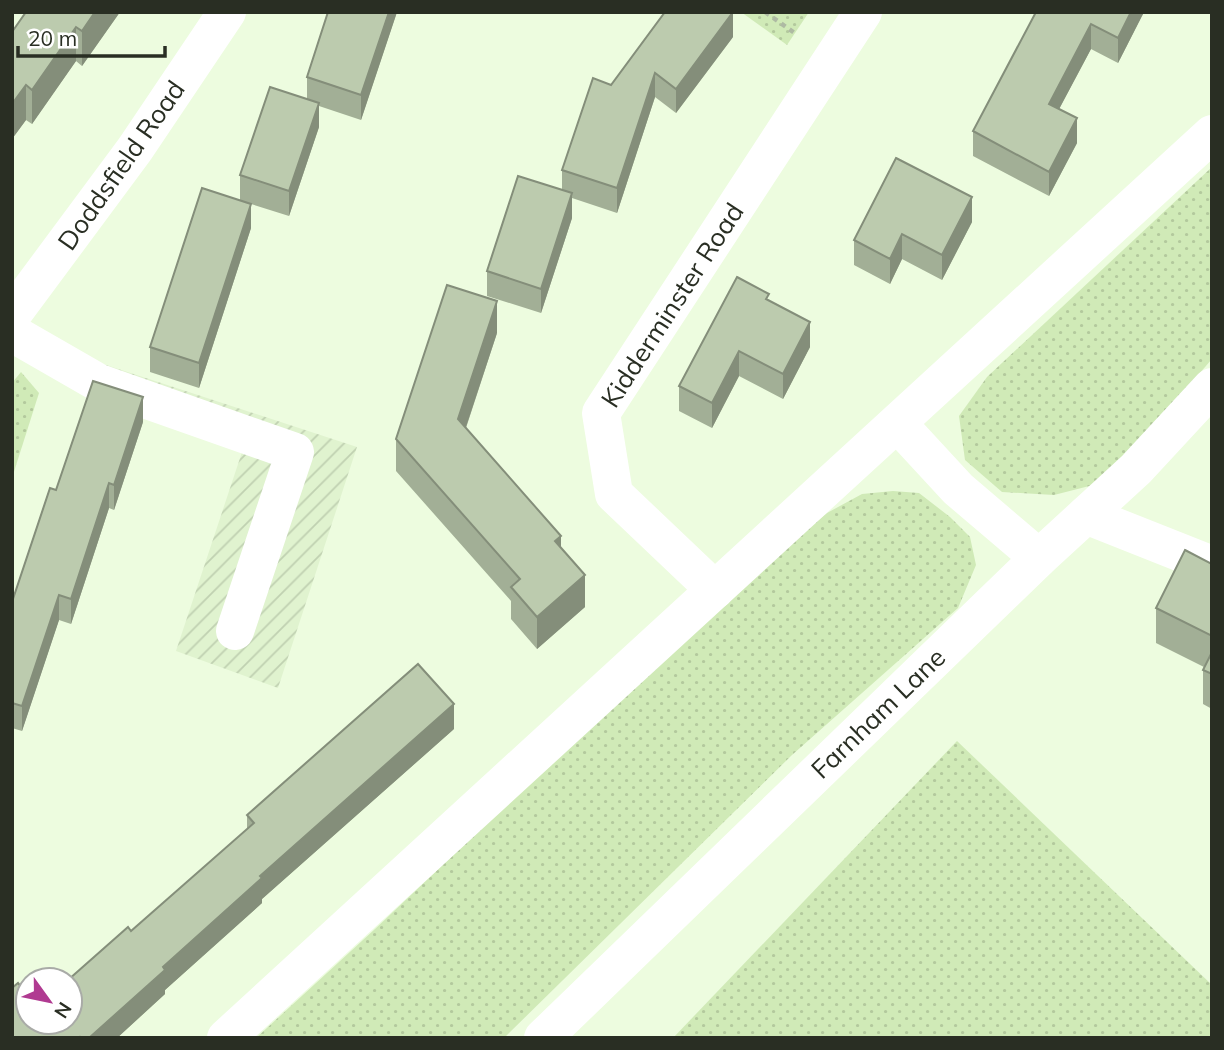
<svg xmlns="http://www.w3.org/2000/svg" width="1224" height="1050" font-family="Mulish,sans-serif">
  <defs>
    <pattern id="industrial-furrows" width="10" height="10" patternUnits="userSpaceOnUse" patternTransform="scale(1.75)"><rect width="10" height="10" fill="#e0f3cf"/><path d="M-1 1l2-2M0 10L10 0M9 11l2-2" fill="none" stroke="#c0d1b1"/></pattern>
    <pattern id="grass-dots" width="8" height="8" patternUnits="userSpaceOnUse" patternTransform="scale(1.75)"><rect width="8" height="8" fill="#d0eab7"/><path d="M2 2h.1M6 6h.1" fill="none" stroke="#b3c99d" stroke-width="1.8" stroke-linecap="round"/></pattern>
  </defs>
  <rect width="100%" height="100%" fill="#edfcdf"/>
  <polygon fill="url(#industrial-furrows)" points="65,347 106,365 357,447 278,688 176,651 247,437"/>
  <g fill="url(#grass-dots)">
    <polygon points="741,12 809,12 787,45"/>
    <polygon points="1212,167 1212,359 1105,482 1054,495 1002,492 965,460 959,416 987,377"/>
    <polygon points="21,372 39,393 12,478 12,383"/>
    <polygon points="893,491 919,493 950,517 970,537 976,565 958,608 792,755 504,1038 256,1038 375,929 745,579 827,513 862,494"/>
    <polygon points="957,741 1212,985 1212,1038 673,1038"/>
  </g>
  <g fill="none" stroke-linecap="round" stroke-linejoin="round">
    <polyline stroke="#aebaa3" stroke-width="4.5" stroke-dasharray="5 5" stroke-linecap="butt" points="765,12 796,34"/>
    <g stroke="#fff" stroke-width="38">
      <polyline points="12,315 135,149 227,12"/>
      <polyline points="12,333 99,383 295,452 235,631"/>
      <polyline points="898,424 958,489 1039,558"/>
      <polyline points="1086,515 1212,565"/>
      <polyline points="715,590 614,494 601,413 863,12"/>
      <polyline points="226,1038 1212,134"/>
      <polyline points="543,1038 1039,558 1136,469 1212,387"/>
    </g>
  </g>
  <g fill="#a2af96">
    <polygon points="26,12 120,12 82,66 76,61 32,124 26,120 12,139 12,32"/>
    <polygon points="328,12 397,12 361,120 319,106 319,127 289,216 251,204 251,228 199,388 150,372 150,347 240,200 240,175 307,99 307,77"/>
    <polygon points="1036,12 1144,12 1118,63 1091,49 1059,109 1077,143 1049,196 973,156 973,131"/>
    <polygon points="733,37 676,113 655,97 617,213 572,198 572,218 541,313 487,296 487,271 562,190 562,170 611,85"/>
    <polygon points="972,222 942,280 902,259 890,284 854,265 854,240"/>
    <polygon points="769,300 810,347 783,399 739,376 712,428 679,411 679,386"/>
    <polygon points="497,333 466,428 561,548 585,607 537,649 511,619 511,601 396,471 396,439"/>
    <polygon points="143,422 114,510 109,508 71,624 59,620 22,731 12,728 12,602 56,490"/>
    <polygon points="1212,564 1212,709 1203,704 1203,670 1204,667 1156,643 1156,608"/>
    <polygon points="454,729 262,899 262,903 165,990 165,994 117,1038 12,1038 12,988 28,1022 247,829 247,815"/>
  </g>
  <g fill="#848e7a">
    <polygon points="95,12 120,12 82,66 82,31"/>
    <polygon points="389,12 397,12 361,120 361,95"/>
    <polygon points="733,12 733,37 676,113 676,89"/>
    <polygon points="1131,12 1144,12 1118,63 1118,38"/>
    <polygon points="1091,24 1091,49 1049,128 1049,104"/>
    <polygon points="76,27 76,61 32,124 32,90"/>
    <polygon points="655,73 655,97 617,213 617,188"/>
    <polygon points="26,85 26,120 12,139 12,104"/>
    <polygon points="319,103 319,127 289,216 289,191"/>
    <polygon points="1077,118 1077,143 1049,196 1049,172"/>
    <polygon points="572,193 572,218 541,313 541,289"/>
    <polygon points="972,197 972,222 942,280 942,255"/>
    <polygon points="251,204 251,228 199,388 199,363"/>
    <polygon points="902,234 902,259 890,284 890,259"/>
    <polygon points="497,301 497,333 458,451 458,419"/>
    <polygon points="810,322 810,347 783,399 783,374"/>
    <polygon points="739,351 739,376 712,428 712,403"/>
    <polygon points="143,397 143,422 114,510 114,485"/>
    <polygon points="109,483 109,508 71,624 71,599"/>
    <polygon points="561,536 561,567 555,541"/>
    <polygon points="585,575 585,607 537,649 537,617"/>
    <polygon points="59,595 59,620 22,731 22,706"/>
    <polygon points="454,704 454,729 262,899 262,903 165,990 165,994 117,1038 89,1038 260,876"/>
  </g>
  <g fill="#bccbae" stroke="#848e7a" stroke-width="2">
    <polygon points="26,12 95,12 82,31 76,27 32,90 26,85 12,104 12,32"/>
    <polygon points="328,12 389,12 361,95 307,77"/>
    <polygon points="665,12 733,12 676,89 655,73 617,188 562,170 593,78 611,85"/>
    <polygon points="1036,12 1131,12 1118,38 1091,24 1049,104 1077,118 1049,172 973,131"/>
    <polygon points="270,87 319,103 289,191 240,175"/>
    <polygon points="896,158 972,197 942,255 902,234 890,259 854,240"/>
    <polygon points="518,176 572,193 541,289 487,271"/>
    <polygon points="202,188 251,204 199,363 150,347"/>
    <polygon points="737,277 769,294 766,299 810,322 783,374 739,351 712,403 679,386"/>
    <polygon points="447,285 497,301 458,419 561,536 555,541 585,575 537,617 511,587 520,579 396,439"/>
    <polygon points="93,381 143,397 114,485 109,483 71,599 59,595 22,706 12,703 12,602 50,488 56,490"/>
    <polygon points="1185,550 1212,564 1212,636 1156,608"/>
    <polygon points="1212,652 1212,674 1203,670"/>
    <polygon points="418,664 454,704 260,876 262,878 163,967 165,970 89,1038 81,1038 80,1037 79,1038 14,1038 12,1036 12,988 18,983 28,995 28,1022 70,1022 70,980 68,980 128,927 131,931 254,823 247,815"/>
  </g>
  <g text-anchor="middle" dominant-baseline="central" stroke-width="7" stroke-linejoin="round" paint-order="stroke">
    <g font-size="26" fill="#292e23" stroke="#fff">
      <text transform="translate(121 165) rotate(-55)">Doddsfield Road</text>
      <text transform="translate(672 305) rotate(-57)">Kidderminster Road</text>
      <text transform="translate(878 713) rotate(-44)">Farnham Lane</text>
    </g>
  </g>
  <rect width="1224" height="1050" fill="none" stroke="#292e23" stroke-width="28"/>
  <g transform="translate(49 1001) rotate(123)"><circle r="33" fill="#ffffff" stroke="#a9aba7" stroke-width="2"/>
  <path d="M0-5L12 26L0 18L-12 26Z" fill="#b03a91"/>
  <text y="-10" font-size="19" font-weight="bold" text-anchor="middle" fill="#292e23">N</text>
  </g>
  <path d="M18 46v10h147v-10" fill="none" stroke="#292e23" stroke-width="3.5"/>
  <text x="28" y="46" font-size="21" fill="#292e23" stroke="#ffffff" stroke-width="5" paint-order="stroke">20 m</text>
</svg>
